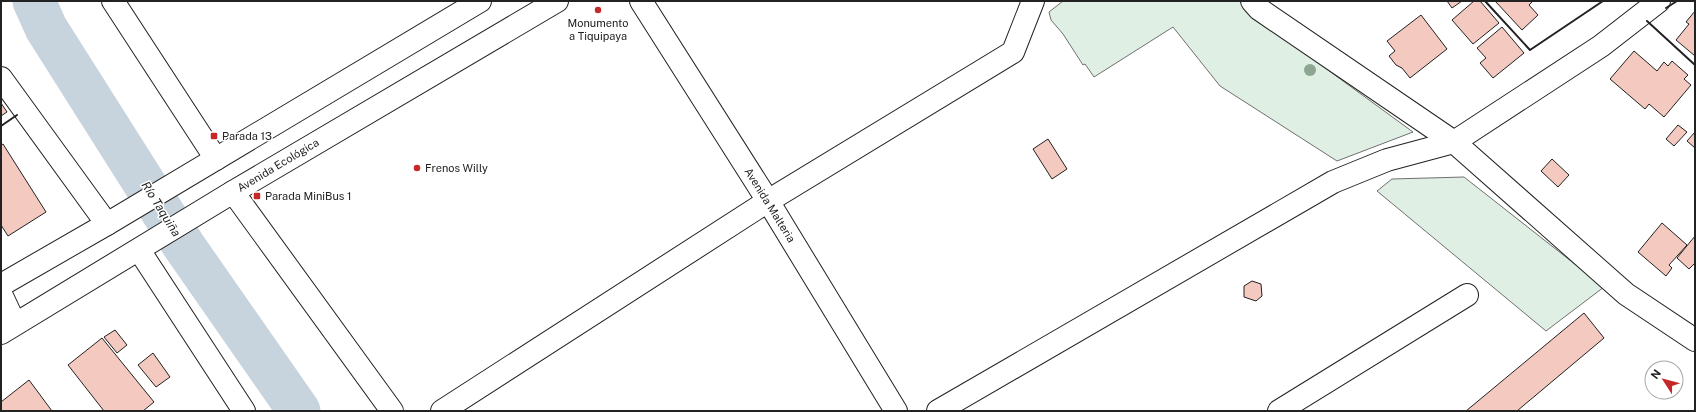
<svg xmlns="http://www.w3.org/2000/svg" width="1696" height="412" font-family="'Public Sans',sans-serif">
  <rect width="100%" height="100%" fill="#fff"/>
  <g fill="#e0efe3" stroke="#6f6f6f">
    <polygon points="1063,1 1239,1 1258,19 1413,132 1337,161 1220,86 1173,27 1094,77 1085,64 1083,65 1063,34 1051,20 1049,12"/>
    <polygon points="1464,177 1604,287 1546,331 1377,191 1392,179"/>
  </g>
  <g fill="none" stroke-linecap="round" stroke-linejoin="round">
    <polyline stroke="#c7d3dd" stroke-width="43" points="34,1 46,28 184,246 299,411"/>
  </g>
  <g fill="#f3c9c0" stroke="#222">
    <polygon points="1447,1 1462,1 1452,8"/>
    <polygon points="1474,1 1480,1 1499,23 1473,44 1452,20"/>
    <polygon points="1495,1 1533,1 1529,5 1538,15 1522,30"/>
    <polygon points="1695,11 1695,56 1676,40 1689,24 1686,22"/>
    <polygon points="1421,15 1447,49 1410,78 1402,68 1396,65 1389,56 1395,51 1387,41"/>
    <polygon points="1502,27 1524,53 1493,78 1480,63 1486,58 1477,48"/>
    <polygon points="1634,51 1657,71 1664,62 1668,66 1672,61 1688,75 1684,79 1691,85 1664,117 1649,104 1645,109 1610,79"/>
    <polygon points="1,103 7,112 1,116"/>
    <polygon points="1678,125 1687,132 1674,146 1666,139"/>
    <polygon points="1695,132 1695,148 1687,141"/>
    <polygon points="1048,139 1067,169 1052,179 1033,149"/>
    <polygon points="3,144 46,212 8,236 1,225 1,145"/>
    <polygon points="1552,159 1569,175 1558,187 1541,171"/>
    <polygon points="1662,223 1687,245 1669,265 1672,268 1666,276 1638,252"/>
    <polygon points="1695,236 1695,263 1689,269 1677,258"/>
    <polygon points="1252,281 1261,284 1262,296 1256,301 1244,297 1244,286"/>
    <polygon points="1584,313 1604,338 1517,411 1466,411"/>
    <polygon points="115,330 127,345 117,353 104,337"/>
    <polygon points="102,338 154,402 143,411 104,411 68,365"/>
    <polygon points="153,353 170,377 156,387 138,365"/>
    <polygon points="29,380 52,411 1,411 1,402"/>
  </g>
  <g fill="none" stroke-linecap="round" stroke-linejoin="round">
    <defs>
      <g id="street">
        <polyline points="113,1 216,159"/>
        <polyline points="1252,1 1259,9 1454,142 1626,294 1695,340"/>
        <polyline points="1,78 107,224"/>
        <polyline points="233,192 392,411"/>
        <polyline points="139,250 244,411"/>
        <polyline points="442,411 768,201 1013,52 1033,1"/>
        <polyline points="938,411 1333,182 1387,160 1454,142 1601,46 1659,1"/>
        <polyline points="1279,411 1467,295"/>
      </g>
      <polyline id="secondary" points="641,1 768,201 896,411"/>
      <g id="primary">
        <polyline points="1,285 107,224 480,1"/>
        <polyline points="1,294 15,324"/>
        <polyline points="1,333 233,192 557,1"/>
      </g>
    </defs>
    <use href="#street" stroke="#222" stroke-width="24"/>
    <use href="#secondary" stroke="#222" stroke-width="24"/>
    <use href="#primary" stroke="#222" stroke-width="24"/>
    <use href="#street" stroke="#fff" stroke-width="22"/>
    <use href="#secondary" stroke="#fff" stroke-width="22"/>
    <use href="#primary" stroke="#fff" stroke-width="22"/>
    <g stroke="#222" stroke-width="2">
      <polyline points="1485,1 1530,50 1603,1"/>
      <polyline points="1666,8 1677,1"/>
      <polyline points="1647,21 1695,65"/>
      <polyline points="1,126 17,115"/>
    </g>
  </g>
  <circle fill="#8da692" cx="1310" cy="70" r="6"/>
  <g fill="#c62828" stroke="#fff" stroke-width="1.5">
    <circle cx="598" cy="10" r="4"/>
    <rect x="210" y="132" width="8" height="8" rx="2"/>
    <circle cx="417" cy="168" r="4"/>
    <rect x="253" y="192" width="8" height="8" rx="2"/>
  </g>
  <g text-anchor="middle" dominant-baseline="central" stroke-width="3" stroke-linejoin="round" paint-order="stroke">
    <g font-size="11" fill="#222" stroke="#fff" text-anchor="start">
      <text x="598" y="23" text-anchor="middle">Monumento<tspan x="598" dy="13">a Tiquipaya</tspan></text>
      <text x="222" y="136">Parada 13</text>
      <text x="425" y="168">Frenos Willy</text>
      <text x="265" y="196">Parada MiniBus 1</text>
    </g>
    <g font-size="11" fill="#222" stroke="#fff">
      <text transform="translate(278 165) rotate(-31)">Avenida Ecológica</text>
      <text transform="translate(770 205) rotate(58)">Avenida Malteria</text>
    </g>
    <g font-size="12" font-style="italic" fill="#222" stroke="#fff">
      <text transform="translate(161 209) rotate(58)">Río Taquiña</text>
    </g>
  </g>
  <rect width="1696" height="412" fill="none" stroke="#222222" stroke-width="4"/>
  <g transform="translate(1664 380) rotate(306)"><circle r="19" fill="#ffffff" stroke="#a7a7a7"/>
  <path d="M0-3L7 15L0 10L-7 15Z" fill="#c62828"/>
  <text y="-6" font-size="11" font-weight="bold" text-anchor="middle" fill="#222222">N</text>
  </g>
</svg>
